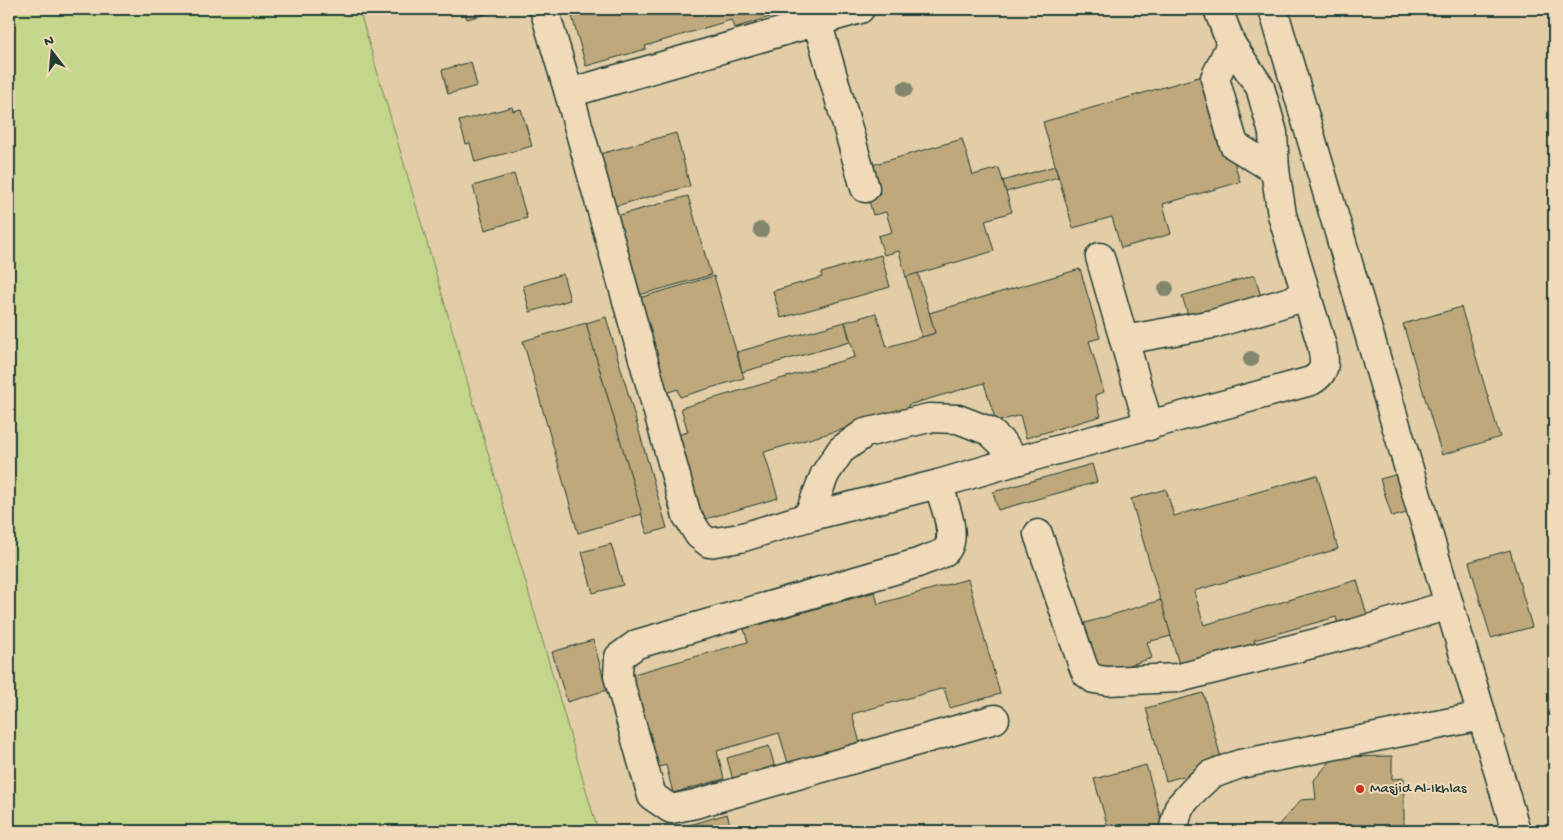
<svg xmlns="http://www.w3.org/2000/svg" width="1563" height="840" font-family="'Gochi Hand',sans-serif">
  <rect width="100%" height="100%" fill="#e3cda7"/>
  <filter id="ink" filterUnits="userSpaceOnUse"><feTurbulence type="fractalNoise" baseFrequency=".02" numOctaves="2"/><feDisplacementMap in="SourceGraphic" scale="10" xChannelSelector="R" yChannelSelector="G"/><feConvolveMatrix kernelMatrix="1 2 1 2 8 2 1 2 1" color-interpolation-filters="sRGB"/></filter>
  <g filter="url(#ink)">
    <polygon fill="#c4d68a" stroke="#728a5f" points="9,9 359,9 598,831 9,831"/>
    <g fill="#bfa97b" stroke="#1f3d34">
      <polygon points="464,9 506,9 467,19"/>
      <polygon points="570,9 785,9 768,13 770,17 734,28 731,20 645,46 646,49 586,66"/>
      <polygon points="471,62 477,86 448,94 442,70"/>
      <polygon points="1209,74 1240,182 1163,204 1171,234 1121,248 1112,217 1073,228 1043,122"/>
      <polygon points="512,107 513,111 521,109 532,146 475,162 470,143 466,144 459,121"/>
      <polygon points="676,133 690,186 604,209 589,157"/>
      <polygon points="962,139 973,175 999,168 1012,212 985,220 994,251 906,277 899,251 884,255 878,236 892,232 886,212 873,215 868,197 880,194 872,165"/>
      <polygon points="1055,166 1058,177 1006,192 1003,181"/>
      <polygon points="514,174 527,218 485,230 473,186"/>
      <polygon points="688,196 711,275 639,295 616,216"/>
      <polygon points="881,255 890,287 781,318 773,291 822,277 821,273"/>
      <polygon points="1080,269 1100,338 1089,341 1104,392 1095,395 1101,416 1026,438 1020,415 996,422 984,383 908,405 909,410 764,452 778,498 695,522 670,437 688,432 681,408 855,357 845,322 876,313 887,347 935,333 929,313"/>
      <polygon points="918,273 935,333 922,337 906,277"/>
      <polygon points="563,274 570,300 530,312 523,286"/>
      <polygon points="1255,275 1262,301 1190,321 1182,296"/>
      <polygon points="714,276 744,378 680,397 678,389 665,393 639,298"/>
      <polygon points="1461,307 1500,437 1442,455 1403,324"/>
      <polygon points="606,317 667,528 647,534 586,323"/>
      <polygon points="845,322 850,342 742,372 737,352"/>
      <polygon points="586,323 642,514 578,533 523,341"/>
      <polygon points="1092,464 1097,482 998,510 993,492"/>
      <polygon points="1398,474 1410,512 1392,517 1380,479"/>
      <polygon points="1317,475 1338,549 1194,591 1204,625 1357,580 1367,615 1338,624 1336,617 1254,640 1257,649 1181,671 1131,499 1166,489 1174,516"/>
      <polygon points="611,544 623,585 593,593 582,552"/>
      <polygon points="1510,550 1532,627 1491,638 1469,562"/>
      <polygon points="968,579 1000,694 950,708 944,688 852,714 860,743 788,763 779,733 717,751 724,779 673,793 666,765 656,768 630,675 748,642 744,629 875,592 878,604"/>
      <polygon points="1161,600 1171,636 1147,642 1152,658 1098,675 1082,624"/>
      <polygon points="593,640 607,690 567,702 552,652"/>
      <polygon points="1203,693 1223,765 1166,781 1146,708"/>
      <polygon points="769,746 775,768 733,780 727,758"/>
      <polygon points="1392,756 1392,779 1404,778 1404,831 1273,831 1301,800 1316,799 1314,780 1334,757"/>
      <polygon points="1146,765 1164,829 1156,831 1109,831 1094,779"/>
      <polygon points="727,814 732,831 676,831 676,829"/>
    </g>
    <g fill="none" stroke-linecap="round" stroke-linejoin="round">
      <defs>
        <g id="minor">
          <path d="M544,9L569,93L687,516L699,535L709,543L740,538L808,517L938,484L1016,461L1311,381C1327,372 1325,362 1322,346L1282,215L1275,170L1273,133L1260,87L1231,44L1218,9"/>
          <polyline points="1273,9 1516,831"/>
          <polyline points="817,21 865,188"/>
          <polyline points="1231,44 1215,78 1234,145 1275,170"/>
          <polyline points="569,93 860,9"/>
          <polyline points="1100,257 1149,426"/>
          <polyline points="1124,340 1213,324 1307,296"/>
          <path d="M938,484C943,500 960,540 944,552C937,557 926,559 918,563L637,644L619,657L618,676L652,796L671,809L695,804L995,719"/>
          <polyline points="808,517 825,474 841,450 865,433 929,418 958,419 989,431 1004,445 1016,461"/>
          <polyline points="1038,534 1082,663 1086,673 1094,679 1107,681 1179,678 1355,633 1449,605"/>
          <polyline points="1173,831 1179,807 1195,789 1210,775 1240,764 1482,716"/>
        </g>
      </defs>
      <use href="#minor" stroke="#1f3d34" stroke-width="31"/>
      <use href="#minor" stroke="#f0dab9" stroke-width="28"/>
    </g>
    <g fill="#81866d">
      <circle cx="905" cy="89" r="8"/>
      <circle cx="761" cy="230" r="8"/>
      <circle cx="1166" cy="289" r="8"/>
      <circle cx="1251" cy="359" r="8"/>
    </g>
  </g>
  <circle fill="#c8321e" stroke="#f0dab9" stroke-width="2" cx="1360" cy="789" r="5"/>
  <g text-anchor="middle" dominant-baseline="central" stroke-width="4" stroke-linejoin="round" paint-order="stroke">
    <g font-size="15" fill="#1f3d34" stroke="#f0dab9" text-anchor="start">
      <text x="1370" y="789">Masjid Al-Ikhlas</text>
    </g>
  </g>
  <rect width="1563" height="840" fill="none" stroke="#f0dab9" stroke-width="30"/>
  <rect x="15" y="15" width="1533" height="810" fill="none" stroke="#1f3d34" stroke-width="2" filter="url(#ink)"/>
  <g transform="translate(52 52) rotate(344)" stroke="#f0dab9" stroke-width="4" paint-order="stroke">
  <path d="M0-4L9 19L0 12L-9 19Z" fill="#1f3d34"/>
  <text y="-8" font-size="14" font-weight="bold" text-anchor="middle" fill="#1f3d34">N</text>
  </g>
</svg>
